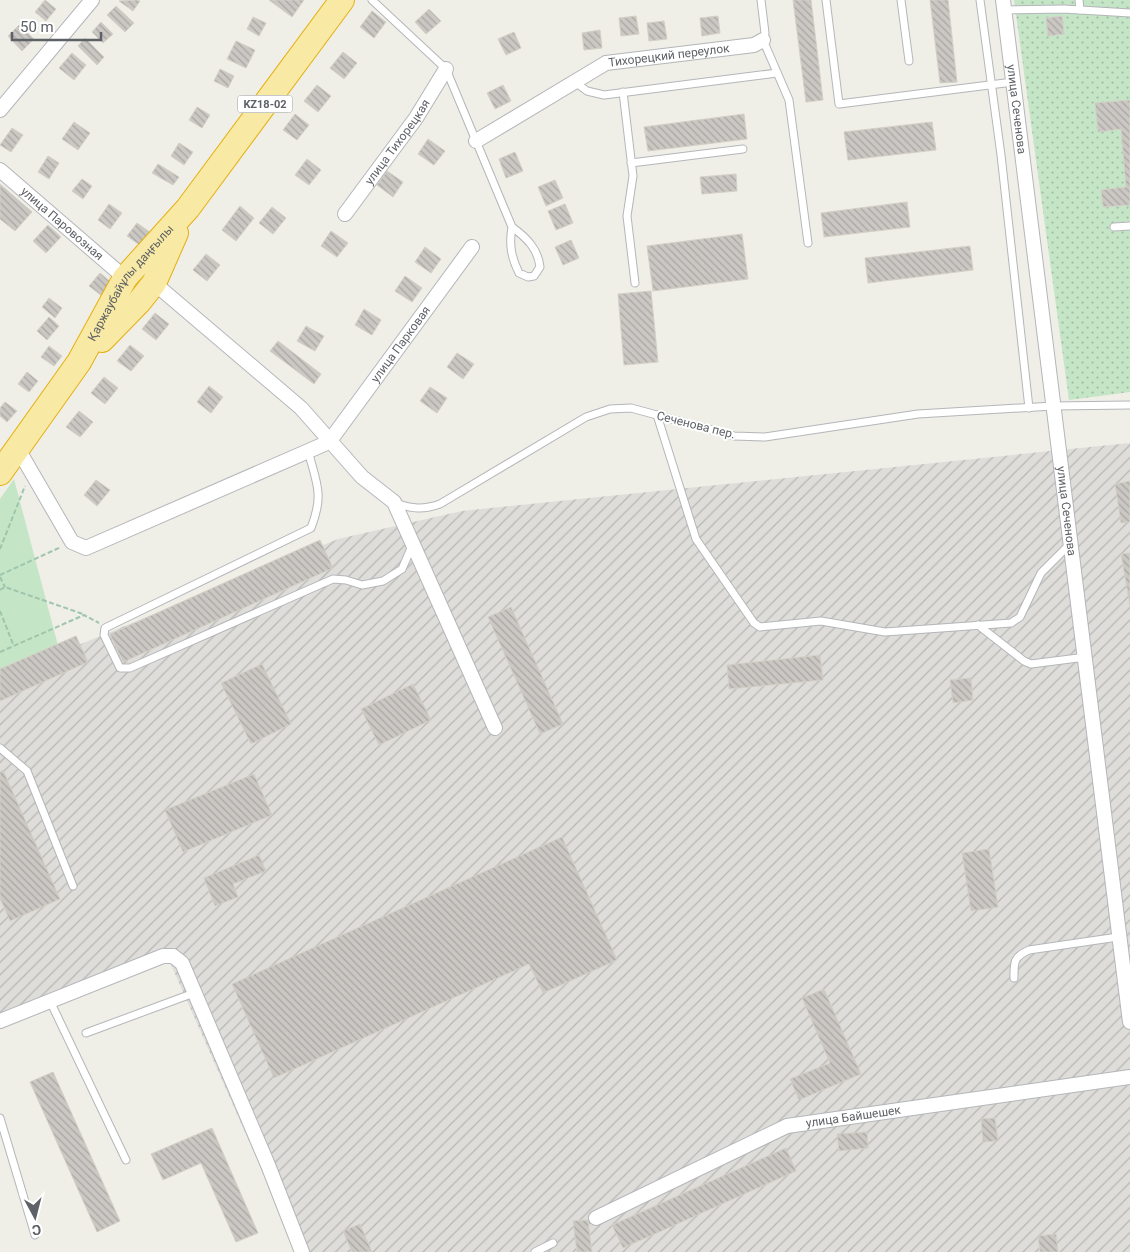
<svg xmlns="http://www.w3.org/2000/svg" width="1130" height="1252" font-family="Roboto,sans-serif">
  <defs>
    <pattern id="industrial-furrows" width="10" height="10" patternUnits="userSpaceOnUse" patternTransform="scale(1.25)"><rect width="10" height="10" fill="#deddd9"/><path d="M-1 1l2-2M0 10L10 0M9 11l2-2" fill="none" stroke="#b7b7b4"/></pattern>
    <pattern id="park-dots" width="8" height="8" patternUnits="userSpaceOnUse" patternTransform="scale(1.25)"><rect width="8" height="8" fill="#c5e5c7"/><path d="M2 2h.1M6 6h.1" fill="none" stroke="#a3bda5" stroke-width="1.8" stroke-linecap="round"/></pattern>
    <pattern id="building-back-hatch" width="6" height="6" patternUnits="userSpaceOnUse" patternTransform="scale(1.25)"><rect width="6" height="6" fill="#cbc8c4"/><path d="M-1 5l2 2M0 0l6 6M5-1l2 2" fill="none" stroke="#a8a6a3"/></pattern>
  </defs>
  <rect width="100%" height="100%" fill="#efeee7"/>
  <polygon fill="url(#industrial-furrows)" points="1130,443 1130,1252 298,1252 165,951 0,1019 0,680 71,648 338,539 462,511"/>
  <polygon fill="#c5e5c7" points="14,479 60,653 0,680 0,499"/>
  <polygon fill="url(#park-dots)" points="1014,0 1130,0 1130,392 1069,400"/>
  <g fill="url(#building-back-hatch)" stroke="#d4d0c5">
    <polygon points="45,0 56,9 46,21 35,12"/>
    <polygon points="138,0 140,1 133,11 119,1"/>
    <polygon points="269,0 304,0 292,17"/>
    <polygon points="793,0 811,0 823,100 806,102"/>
    <polygon points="930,0 948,0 957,82 940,83"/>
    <polygon points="116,6 134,23 125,32 107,15"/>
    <polygon points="429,9 441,21 426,34 415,22"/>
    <polygon points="372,11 386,22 374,38 360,27"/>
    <polygon points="636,16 639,34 621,36 619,18"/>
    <polygon points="718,16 720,33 702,36 700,18"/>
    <polygon points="1062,16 1064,34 1048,36 1046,18"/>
    <polygon points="253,17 266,23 259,36 247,29"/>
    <polygon points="664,21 667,39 649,41 647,23"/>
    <polygon points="101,22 113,34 103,43 92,32"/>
    <polygon points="19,25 34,39 22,51 8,36"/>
    <polygon points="600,30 602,48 584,50 582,33"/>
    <polygon points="514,32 521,48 506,55 498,39"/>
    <polygon points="85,38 104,57 97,65 78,46"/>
    <polygon points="236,41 255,50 246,68 227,59"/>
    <polygon points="343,52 357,63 344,79 330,68"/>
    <polygon points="72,53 86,65 74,80 59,68"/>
    <polygon points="220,69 234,76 228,88 214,81"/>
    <polygon points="317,85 331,96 318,112 304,101"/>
    <polygon points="503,85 511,101 495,109 487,93"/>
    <polygon points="1130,100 1130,205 1103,207 1101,190 1126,187 1121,129 1098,132 1095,103"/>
    <polygon points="197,107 210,115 202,128 189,120"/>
    <polygon points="295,114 309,125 297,140 283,130"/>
    <polygon points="744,114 747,139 648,151 644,127"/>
    <polygon points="74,122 90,133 78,150 62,139"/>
    <polygon points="932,122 936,150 848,160 844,132"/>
    <polygon points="12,128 23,135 11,152 0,145"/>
    <polygon points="428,139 445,151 434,165 418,154"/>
    <polygon points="179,143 193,152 184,165 171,156"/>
    <polygon points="515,152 523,171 506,178 499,159"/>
    <polygon points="48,156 59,163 49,179 38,172"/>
    <polygon points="307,159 321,170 309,185 295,175"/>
    <polygon points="158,164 179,177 173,185 152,173"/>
    <polygon points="387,171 403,182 393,197 377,185"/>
    <polygon points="736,174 737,191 702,194 700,177"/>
    <polygon points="82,179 92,186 83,199 72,191"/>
    <polygon points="555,180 563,198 546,206 538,187"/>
    <polygon points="0,184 32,212 15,231 0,219"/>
    <polygon points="907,202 910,227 824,237 821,213"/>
    <polygon points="109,204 122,213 110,229 98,220"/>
    <polygon points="565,204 573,223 556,230 548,211"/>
    <polygon points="240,206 254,218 236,241 222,230"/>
    <polygon points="272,207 286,218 273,234 259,223"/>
    <polygon points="137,223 151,233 141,246 127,236"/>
    <polygon points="48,225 61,237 46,253 33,241"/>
    <polygon points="331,231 348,243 337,257 321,246"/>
    <polygon points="742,234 748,279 653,291 647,246"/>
    <polygon points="571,240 579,258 563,265 555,247"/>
    <polygon points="970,246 973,270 868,283 865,258"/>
    <polygon points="425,247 441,259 431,273 415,262"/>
    <polygon points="206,254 220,265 207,281 193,270"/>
    <polygon points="100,273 112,283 102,296 89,286"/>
    <polygon points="405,276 422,288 412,302 395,291"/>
    <polygon points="651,291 658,362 624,365 618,294"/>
    <polygon points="49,298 62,308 55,318 42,307"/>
    <polygon points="364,309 381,320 372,335 355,325"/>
    <polygon points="155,313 169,324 156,340 142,329"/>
    <polygon points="49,317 59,326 47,340 37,331"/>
    <polygon points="306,326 324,336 315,351 297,341"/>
    <polygon points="278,341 321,374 314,384 270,351"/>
    <polygon points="130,345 144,356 131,371 117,361"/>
    <polygon points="49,346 62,356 54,366 41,357"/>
    <polygon points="457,353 474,364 463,379 447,367"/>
    <polygon points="27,372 38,381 29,392 18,384"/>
    <polygon points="104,377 118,388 105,404 91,393"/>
    <polygon points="209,386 223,397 211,413 197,402"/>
    <polygon points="430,387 447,398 437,413 420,401"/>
    <polygon points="5,402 17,411 7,422 0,416 0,408"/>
    <polygon points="79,411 93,422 80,437 66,427"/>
    <polygon points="96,480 110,490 97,506 84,495"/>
    <polygon points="1130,481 1130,522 1121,523 1115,484"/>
    <polygon points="320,540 333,568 123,662 110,634"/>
    <polygon points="1130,553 1130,606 1121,554"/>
    <polygon points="511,607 563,724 540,734 488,617"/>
    <polygon points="76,636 88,662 0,701 0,669"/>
    <polygon points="820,655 823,680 729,689 727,665"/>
    <polygon points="262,664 291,724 251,744 221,683"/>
    <polygon points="971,678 973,700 953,703 950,680"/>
    <polygon points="413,684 431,720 379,745 361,709"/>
    <polygon points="3,770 60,899 10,921 0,898 0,772"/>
    <polygon points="254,774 272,815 183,852 165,810"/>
    <polygon points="562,837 617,960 543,993 529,964 274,1078 232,984"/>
    <polygon points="989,849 998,907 971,911 962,853"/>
    <polygon points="259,855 266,871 233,884 238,897 215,906 204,878"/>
    <polygon points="824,989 861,1074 799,1100 790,1079 830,1063 802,998"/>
    <polygon points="53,1072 120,1221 97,1232 30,1082"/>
    <polygon points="995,1118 998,1141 983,1142 981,1119"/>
    <polygon points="212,1128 258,1233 236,1242 201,1163 163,1180 151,1154"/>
    <polygon points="867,1132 868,1148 839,1151 837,1134"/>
    <polygon points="786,1148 796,1171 623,1248 612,1225"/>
    <polygon points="588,1220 592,1252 577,1252 573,1221"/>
    <polygon points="360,1224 372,1252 352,1252 343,1231"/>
    <polygon points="1056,1234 1058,1252 1040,1252 1038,1236"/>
  </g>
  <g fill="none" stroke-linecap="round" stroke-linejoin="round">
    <defs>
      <g id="service">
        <path d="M372,0L446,69L512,227C527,238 538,249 540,267L534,276L528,277L519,273C511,257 509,244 512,227"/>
        <polyline points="761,0 765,33 763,40 789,100 808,243"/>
        <polyline points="826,0 839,104 1013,82"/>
        <polyline points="901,0 909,61"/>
        <polyline points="980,0 1001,155 1029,408"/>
        <polyline points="1079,0 1080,10"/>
        <polyline points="1004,10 1064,9 1130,13"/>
        <polyline points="575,82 587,91 604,95 777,73"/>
        <polyline points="623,92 633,176 627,216 635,283"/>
        <polyline points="631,163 743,149"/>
        <polyline points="1114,227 1130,226"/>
        <polyline points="657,415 696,539 754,623 760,627 821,621 885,632 1011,623 1020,617 1041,573 1070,544"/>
        <path d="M308,451C317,484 324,495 311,528L105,628L104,635L120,668H130L333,579L346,580L362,585L383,581L402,569L412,546"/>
        <path d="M396,503C412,509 423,510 440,504L586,417L610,409L631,408L734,436L765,437L918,414L1053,406L1130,405"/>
        <polyline points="978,625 1024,661 1031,664 1086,657"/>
        <polyline points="0,748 27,771 73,886"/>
        <path d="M1014,978C1014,963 1013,957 1029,950L1118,937"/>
        <polyline points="50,1001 126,1160"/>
        <polyline points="86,1033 194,993"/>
        <polyline points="0,1118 35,1235"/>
        <polyline points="535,1252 553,1243"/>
      </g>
      <g id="minor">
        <path id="s1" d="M1003,0L1130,1022"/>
        <polyline points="0,110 92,0"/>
        <path id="s2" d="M476,141L606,63L754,45L763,40"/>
        <path id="s3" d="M0,170L125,278"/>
        <path id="s4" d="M345,214L416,118L446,69"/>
        <polyline points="154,283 301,408 362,477 394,502 495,728"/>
        <path id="s5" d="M18,449L72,542L86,548L329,442L472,247"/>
        <polyline points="0,1021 163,956 173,956 182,963 268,1165 302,1252"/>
        <path id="s6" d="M596,1218L787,1126L1130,1077"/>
      </g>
      <g id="trunk">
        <polyline points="102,340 139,302 154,283 176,233"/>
        <path id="s7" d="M0,473L79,362L125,278L188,208L342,0"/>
      </g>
    </defs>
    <use href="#service" stroke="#b4b6ba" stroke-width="9"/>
    <use href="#minor" stroke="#b4b6ba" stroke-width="16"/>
    <use href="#trunk" stroke="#e6af10" stroke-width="26"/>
    <g stroke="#9ec6ac" stroke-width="2" stroke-dasharray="5 2.5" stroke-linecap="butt">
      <polyline points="0,549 25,486"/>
      <polyline points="0,575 61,547"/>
      <polyline points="0,577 5,587"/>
      <polyline points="0,590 5,587 83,614"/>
      <polyline points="0,611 13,644"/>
      <polyline points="0,652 84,615 99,623"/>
    </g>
    <use href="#service" stroke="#fff" stroke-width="7"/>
    <use href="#minor" stroke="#fff" stroke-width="14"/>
    <use href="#trunk" stroke="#f8eaa4" stroke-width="24"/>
  </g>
  <g text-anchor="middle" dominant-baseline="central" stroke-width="4" stroke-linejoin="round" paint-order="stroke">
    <rect fill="#fff" stroke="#8e9094" stroke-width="1" x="237.5" y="95.5" width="55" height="17" rx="4"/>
    <g font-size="11" font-weight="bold" fill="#5e6166">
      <text x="265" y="104">KZ18-02</text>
    </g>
    <g font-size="12" fill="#5e6166" stroke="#fff">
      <text stroke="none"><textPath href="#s2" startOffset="215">Тихорецкий переулок</textPath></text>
      <text stroke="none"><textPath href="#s1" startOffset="110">улица Сеченова</textPath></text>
      <text stroke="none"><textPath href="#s4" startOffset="89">улица Тихорецкая</textPath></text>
      <text stroke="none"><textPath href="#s3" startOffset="82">улица Паровозная</textPath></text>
      <text stroke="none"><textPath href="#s7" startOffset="231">Қаржаубайұлы даңғылы</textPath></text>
      <text stroke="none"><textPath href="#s5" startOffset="509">улица Парковая</textPath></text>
      <text transform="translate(696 425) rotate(14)">Сеченова пер.</text>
      <text stroke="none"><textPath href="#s1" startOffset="515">улица Сеченова</textPath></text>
      <text stroke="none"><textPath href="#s6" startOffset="279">улица Байшешек</textPath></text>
    </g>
  </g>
  <g transform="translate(35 1217) rotate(173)" stroke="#ffffff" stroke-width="4" paint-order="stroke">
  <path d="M0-4L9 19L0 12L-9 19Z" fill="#5e6166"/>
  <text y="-8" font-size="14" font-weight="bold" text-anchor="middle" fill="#5e6166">С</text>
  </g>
  <path d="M12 32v8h89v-8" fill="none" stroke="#5e6166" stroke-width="2.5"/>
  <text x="20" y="32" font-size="15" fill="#5e6166" stroke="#ffffff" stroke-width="4" paint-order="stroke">50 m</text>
</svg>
